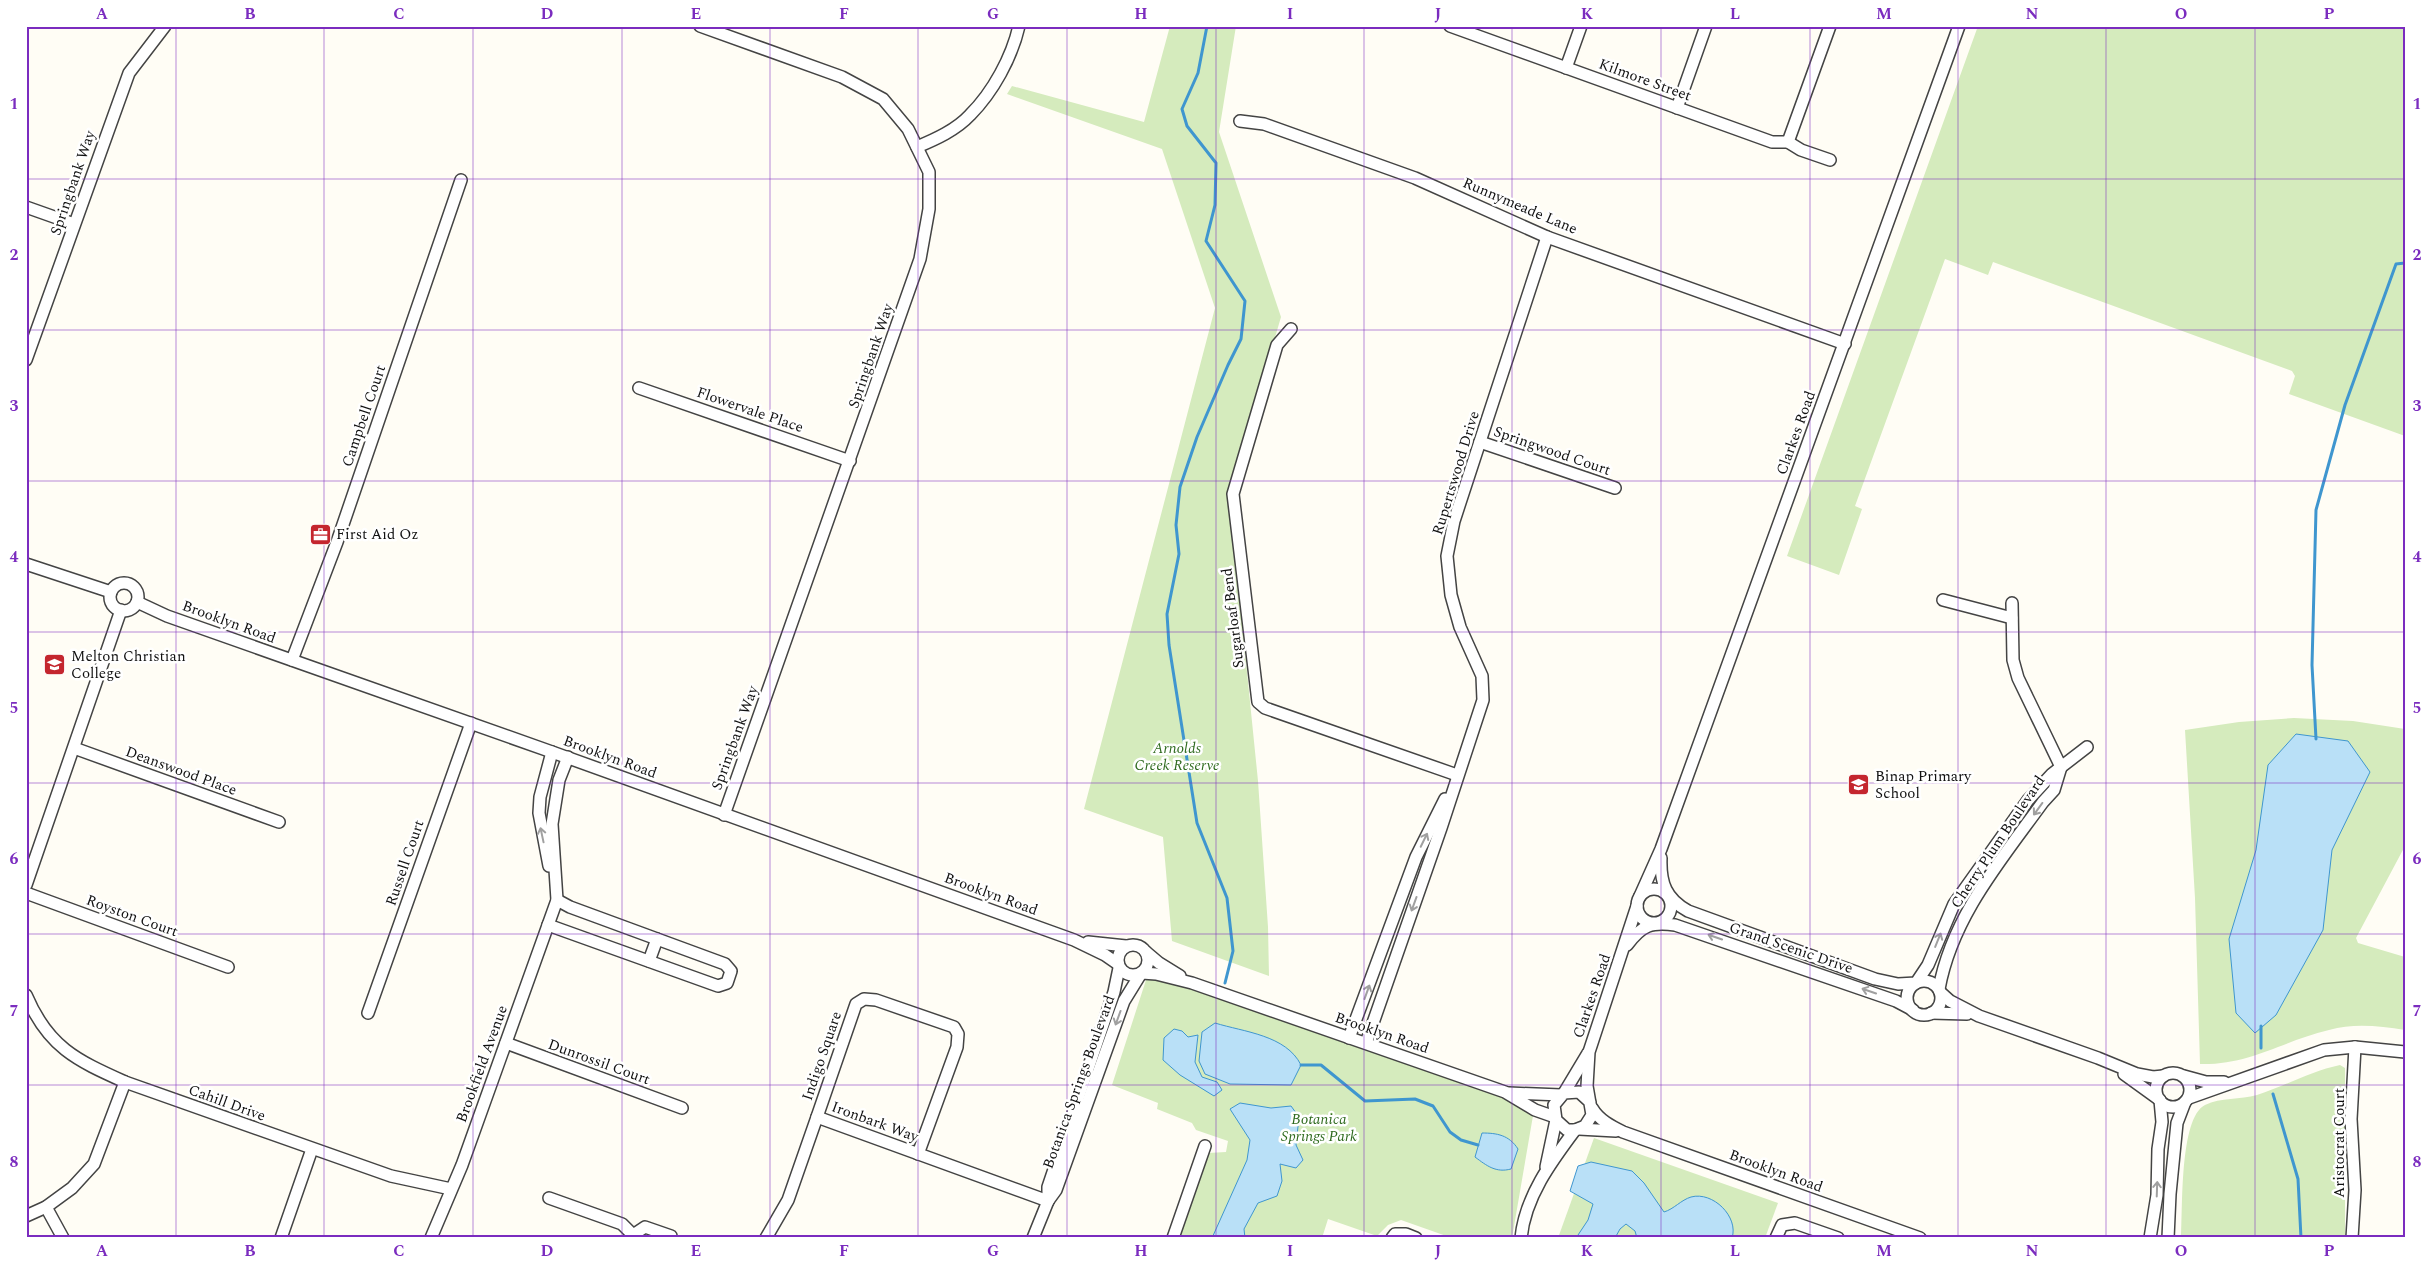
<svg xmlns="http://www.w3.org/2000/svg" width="2431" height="1264" font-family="Spectral,serif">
  <rect width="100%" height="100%" fill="#fffdf5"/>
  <g fill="#d5ebbd">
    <polygon points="1170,26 1236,26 1219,132 1281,317 1229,494 1258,781 1268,927 1269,976 1172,941 1163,837 1084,809 1215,308 1162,149 1007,94 1012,86 1144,122"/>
    <polygon points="1978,26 2405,26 2405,436 2289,394 2295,376 2292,371 1993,262 1988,275 1945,259 1855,506 1862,509 1839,575 1787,556"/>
    <path d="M2294,718L2353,721L2405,729V846L2356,938L2358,943L2405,957V1030C2379,1026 2354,1023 2329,1030C2282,1041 2251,1065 2200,1064L2195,898L2185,730L2239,722Z"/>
    <polygon points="1161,975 1535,1104 1512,1238 1452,1238 1401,1220 1388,1225 1377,1236 1328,1219 1322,1238 1178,1238 1208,1153 1226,1152 1228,1141 1196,1130 1192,1123 1157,1109 1158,1103 1112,1085 1146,980"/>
    <path d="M2340,1065L2345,1068V1238H2181C2183,1211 2179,1118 2205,1105C2221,1097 2240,1100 2257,1095C2285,1086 2311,1071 2340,1065Z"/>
    <polygon points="1594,1138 1778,1203 1765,1238 1558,1238"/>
  </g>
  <g fill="#b9e0f7" stroke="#3f96cf">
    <polygon points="2296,734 2348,741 2370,772 2332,850 2323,930 2276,1015 2255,1033 2236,1013 2229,939 2256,850 2268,765"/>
    <path d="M1215,1023C1244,1032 1286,1035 1301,1065L1291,1085L1230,1084L1205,1074L1199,1061L1202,1032Z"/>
    <polygon points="1174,1029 1182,1031 1188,1037 1198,1035 1195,1062 1202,1077 1217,1082 1222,1090 1214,1096 1180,1075 1163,1060 1164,1038"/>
    <polygon points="1240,1103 1271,1108 1291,1106 1299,1117 1296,1145 1303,1160 1296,1168 1280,1164 1282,1181 1277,1196 1258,1203 1244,1229 1245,1238 1212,1238 1247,1160 1250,1140 1230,1109"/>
    <path d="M1482,1133C1497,1133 1509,1135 1518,1149L1511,1169C1496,1173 1487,1166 1475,1157Z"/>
    <path d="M1591,1162L1632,1171L1644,1183L1664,1212C1674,1209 1681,1200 1691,1197C1713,1191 1739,1217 1732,1238H1637L1635,1231L1626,1224L1620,1229L1615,1238H1576L1588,1220L1593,1204L1570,1191L1578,1166Z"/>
  </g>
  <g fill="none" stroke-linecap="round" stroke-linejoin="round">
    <g stroke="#3f96cf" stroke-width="3">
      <polyline points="1207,26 1198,73 1182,109 1187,126 1216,163 1215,205 1206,241 1245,301 1241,339 1228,365 1197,437 1180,487 1176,525 1179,554 1167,614 1169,645 1197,823 1227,898 1233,951 1225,983"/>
      <polyline points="2316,739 2312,665 2316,510 2345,405 2396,264 2405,263"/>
      <polyline points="2261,1026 2261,1048"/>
      <polyline points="1301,1065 1321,1065 1365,1101 1415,1099 1433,1106 1450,1132 1461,1140 1478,1145"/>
      <polyline points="2273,1094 2298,1179 2301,1238"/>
    </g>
    <defs>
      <g id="minor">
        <polyline points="700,26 842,77 883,99 908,129 929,172 929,209 920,259 724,815"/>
        <polyline points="1450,26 1772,142 1788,142 1801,150 1830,160"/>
        <polyline points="1566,68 1581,26"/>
        <polyline points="1677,108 1706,26"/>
        <polyline points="1240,121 1264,124 1415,178 1547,237 1845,344"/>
        <polyline points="1788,142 1830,26"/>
        <path d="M917,147C936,139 956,130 970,115C993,92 1012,57 1019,26"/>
        <polyline points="26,207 74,224"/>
        <polyline points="1291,329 1277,345 1233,494 1258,702 1265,708 1457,775"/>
        <polyline points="26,360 129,73 165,26"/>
        <polyline points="639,388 850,461"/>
        <polyline points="1480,442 1615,488"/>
        <polyline points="26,564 111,592"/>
        <circle cx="124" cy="597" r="14"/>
        <polyline points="1943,600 2012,618"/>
        <polyline points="137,602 167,616 552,752 1074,940 1105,955 1118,964"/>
        <polyline points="2012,603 2013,660 2018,678 2061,767"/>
        <polyline points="292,660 337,542 461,180"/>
        <polyline points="74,748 279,822"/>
        <path d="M1661,858C1660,883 1666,899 1688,911L1875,979L1898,984L1916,983L1928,965L1954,904L2028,800L2052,774L2087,747"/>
        <polyline points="549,866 539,813 540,797 552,752"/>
        <polyline points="26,885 121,610"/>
        <circle cx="1654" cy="906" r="17"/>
        <polyline points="26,893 228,967"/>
        <polyline points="1640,896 1661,849 1959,26"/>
        <polyline points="548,925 718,986 727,983 731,971 725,964 570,907 557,900"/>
        <polyline points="1088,942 1126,946"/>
        <circle cx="1133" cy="960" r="15"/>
        <path d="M1627,945C1642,925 1651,922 1675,925L1896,1001L1913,1010"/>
        <polyline points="1146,952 1159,963 1180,976"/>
        <polyline points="649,961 657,939"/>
        <polyline points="1142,973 1156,974 1192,983 1505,1092 1535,1110 1555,1117"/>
        <circle cx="1924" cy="998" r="17"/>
        <path d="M1939,989C1952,917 2001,860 2043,802L2054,790L2061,767"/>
        <polyline points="1940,992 1950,1001 1979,1016 2098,1058 2137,1074 2153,1077 2163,1076"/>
        <path d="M26,995C48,1047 76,1060 125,1082L391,1176L451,1189"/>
        <polyline points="368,1013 471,723"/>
        <polyline points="1931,1013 1967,1014"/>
        <polyline points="1349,1038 1416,857 1445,799"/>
        <polyline points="506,1043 682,1108"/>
        <polyline points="1366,1043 1441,828 1483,700 1482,676 1460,627 1451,595 1447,556 1454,521 1547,237"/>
        <circle cx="2173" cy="1090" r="17"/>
        <polyline points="2124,1074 2160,1100 2162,1122 2158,1149 2157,1195 2150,1238"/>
        <polyline points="2184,1076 2206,1082 2224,1082"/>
        <polyline points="1509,1093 1561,1095"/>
        <polyline points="1564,1093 1588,1053"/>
        <polyline points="2189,1098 2324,1050 2355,1047 2405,1052"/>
        <polyline points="1590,1102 1579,1092 1564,1093 1554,1105 1556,1120 1567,1130 1575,1130 1585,1126 1592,1115 1587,1086 1589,1052 1637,906"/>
        <path d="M1592,1108C1599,1120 1611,1126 1623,1132L1920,1238"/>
        <polyline points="817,1117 856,1004 864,999 876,1000 954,1027 958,1034 957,1047 918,1154"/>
        <polyline points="1579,1129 1616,1131"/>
        <polyline points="1546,1167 1556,1120"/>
        <polyline points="549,1198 622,1224 633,1235 633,1238"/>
        <polyline points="1048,1201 1048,1187 1114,992 1119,968"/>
        <polyline points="46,1207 63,1238"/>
        <polyline points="26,1216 46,1207 72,1188 94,1164 125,1082"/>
        <polyline points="633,1235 645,1227 671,1236"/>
        <polyline points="281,1238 312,1149"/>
        <polyline points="431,1238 462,1165 557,900 552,824 559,780 568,757"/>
        <polyline points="766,1238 788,1200 817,1117 1048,1201"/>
        <polyline points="1033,1238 1048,1201 1056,1190 1124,1001 1140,975"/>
        <polyline points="1173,1238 1205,1146"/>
        <polyline points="1392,1238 1395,1234 1406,1234 1416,1238"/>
        <path d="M1521,1238C1525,1197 1551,1162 1575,1130"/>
        <polyline points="1776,1238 1782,1225 1795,1223 1838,1238"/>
        <polyline points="2168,1238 2170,1194 2177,1123 2185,1102"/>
        <polyline points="2352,1238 2355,1190 2351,1119 2355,1047"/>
      </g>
    </defs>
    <use href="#minor" stroke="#444" stroke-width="14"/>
    <use href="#minor" stroke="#fff" stroke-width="11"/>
  </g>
  <defs><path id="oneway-shaft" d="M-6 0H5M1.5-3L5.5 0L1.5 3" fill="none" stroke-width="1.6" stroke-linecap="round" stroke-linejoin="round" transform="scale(1.25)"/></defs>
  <g stroke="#a0a0a0">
    <use href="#oneway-shaft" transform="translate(2038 809) rotate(126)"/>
    <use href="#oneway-shaft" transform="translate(542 835) rotate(-102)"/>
    <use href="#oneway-shaft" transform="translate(1424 840) rotate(-64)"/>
    <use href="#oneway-shaft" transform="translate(1414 904) rotate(110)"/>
    <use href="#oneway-shaft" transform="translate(1715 937) rotate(-161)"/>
    <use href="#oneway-shaft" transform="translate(1938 940) rotate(-68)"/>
    <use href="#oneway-shaft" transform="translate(1869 991) rotate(-161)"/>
    <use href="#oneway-shaft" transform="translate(1367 992) rotate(-70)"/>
    <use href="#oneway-shaft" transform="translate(1118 1018) rotate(110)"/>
    <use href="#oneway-shaft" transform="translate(2157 1189) rotate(-88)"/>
  </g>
  <path fill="none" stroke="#7b2cbf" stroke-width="1" stroke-opacity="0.55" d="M176,26V1238M324,26V1238M473,26V1238M622,26V1238M770,26V1238M918,26V1238M1067,26V1238M1216,26V1238M1364,26V1238M1512,26V1238M1661,26V1238M1810,26V1238M1958,26V1238M2106,26V1238M2255,26V1238M26,179H2405M26,330H2405M26,481H2405M26,632H2405M26,783H2405M26,934H2405M26,1085H2405"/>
  <defs>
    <symbol id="office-square" viewBox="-11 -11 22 22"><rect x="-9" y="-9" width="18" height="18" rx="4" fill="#c4262e" stroke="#fff"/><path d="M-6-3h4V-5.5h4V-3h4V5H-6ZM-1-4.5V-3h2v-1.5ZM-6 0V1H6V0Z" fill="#fff"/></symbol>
    <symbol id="school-square" viewBox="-11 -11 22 22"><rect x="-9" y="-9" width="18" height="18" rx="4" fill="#c4262e" stroke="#fff"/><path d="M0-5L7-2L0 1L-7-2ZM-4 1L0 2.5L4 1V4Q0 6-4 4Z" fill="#fff"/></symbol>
  </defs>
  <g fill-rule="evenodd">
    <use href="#office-square" x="308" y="522" width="25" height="25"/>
    <use href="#school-square" x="42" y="652" width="25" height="25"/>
    <use href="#school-square" x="1846" y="772" width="25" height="25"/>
  </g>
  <g text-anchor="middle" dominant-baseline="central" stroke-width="5" stroke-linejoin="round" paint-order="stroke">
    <g font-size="15" fill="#111" stroke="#fff">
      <text transform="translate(1645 80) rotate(20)">Kilmore Street</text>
      <text transform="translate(73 183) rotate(-71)">Springbank Way</text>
      <text transform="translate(1520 206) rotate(23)">Runnymeade Lane</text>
      <text transform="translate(871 356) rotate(-71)">Springbank Way</text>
      <text transform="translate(750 410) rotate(19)">Flowervale Place</text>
      <text transform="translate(364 416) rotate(-71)">Campbell Court</text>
      <text transform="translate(1796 433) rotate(-70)">Clarkes Road</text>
      <text transform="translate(1552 451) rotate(19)">Springwood Court</text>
      <text transform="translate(1456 473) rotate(-73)">Rupertswood Drive</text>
      <text transform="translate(1233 618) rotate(-97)">Sugarloaf Bend</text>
      <text transform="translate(229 622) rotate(20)">Brooklyn Road</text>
      <text transform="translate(735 738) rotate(-70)">Springbank Way</text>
      <text transform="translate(610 757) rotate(20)">Brooklyn Road</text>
      <text transform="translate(181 771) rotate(20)">Deanswood Place</text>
      <text transform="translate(1998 842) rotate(-56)">Cherry Plum Boulevard</text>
      <text transform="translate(405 863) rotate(-71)">Russell Court</text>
      <text transform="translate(991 894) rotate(20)">Brooklyn Road</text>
      <text transform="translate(132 916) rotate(20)">Royston Court</text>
      <text transform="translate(1791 948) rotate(19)">Grand Scenic Drive</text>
      <text transform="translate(1592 996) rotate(-71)">Clarkes Road</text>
      <text transform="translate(1382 1033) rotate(19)">Brooklyn Road</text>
      <text transform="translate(822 1056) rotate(-71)">Indigo Square</text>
      <text transform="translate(599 1062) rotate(20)">Dunrossil Court</text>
      <text transform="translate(482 1064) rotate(-70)">Brookfield Avenue</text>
      <text transform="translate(1079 1082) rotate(-70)">Botanica Springs Boulevard</text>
      <text transform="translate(227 1103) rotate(20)">Cahill Drive</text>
      <text transform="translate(875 1122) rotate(20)">Ironbark Way</text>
      <text transform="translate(2339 1143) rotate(-90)">Aristocrat Court</text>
      <text transform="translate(1776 1171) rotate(20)">Brooklyn Road</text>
    </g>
    <g font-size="15" fill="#111" stroke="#fff" text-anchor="start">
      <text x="336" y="534">First Aid Oz</text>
      <text x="71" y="656">Melton Christian<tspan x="71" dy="17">College</tspan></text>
      <text x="1875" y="776">Binap Primary<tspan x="1875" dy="17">School</tspan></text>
    </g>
    <g font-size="15" font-style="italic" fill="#2f6b1f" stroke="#fff">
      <text x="1177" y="748">Arnolds<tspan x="1177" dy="17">Creek Reserve</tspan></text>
      <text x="1319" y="1119">Botanica<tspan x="1319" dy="17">Springs Park</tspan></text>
    </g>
  </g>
  <rect width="2431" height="1264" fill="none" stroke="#ffffff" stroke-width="55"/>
  <rect x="28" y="28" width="2376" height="1208" fill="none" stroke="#7b2cbf" stroke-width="2"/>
  <g font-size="16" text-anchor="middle" font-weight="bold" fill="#7b2cbf">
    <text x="102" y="19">A</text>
    <text x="250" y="19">B</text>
    <text x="399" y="19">C</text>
    <text x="547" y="19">D</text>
    <text x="696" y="19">E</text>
    <text x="844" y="19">F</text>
    <text x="993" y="19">G</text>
    <text x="1141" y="19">H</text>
    <text x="1290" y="19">I</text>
    <text x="1438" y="19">J</text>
    <text x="1587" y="19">K</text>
    <text x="1735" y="19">L</text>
    <text x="1884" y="19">M</text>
    <text x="2032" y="19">N</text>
    <text x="2181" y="19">O</text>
    <text x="2329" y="19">P</text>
    <text x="14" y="109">1</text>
    <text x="2417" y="109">1</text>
    <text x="14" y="260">2</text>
    <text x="2417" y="260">2</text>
    <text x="14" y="411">3</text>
    <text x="2417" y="411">3</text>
    <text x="14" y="562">4</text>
    <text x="2417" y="562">4</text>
    <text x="14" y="713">5</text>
    <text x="2417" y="713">5</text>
    <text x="14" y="864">6</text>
    <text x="2417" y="864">6</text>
    <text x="14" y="1016">7</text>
    <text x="2417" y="1016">7</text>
    <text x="14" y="1167">8</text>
    <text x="2417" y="1167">8</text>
    <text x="102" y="1256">A</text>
    <text x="250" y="1256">B</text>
    <text x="399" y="1256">C</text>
    <text x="547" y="1256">D</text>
    <text x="696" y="1256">E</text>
    <text x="844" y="1256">F</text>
    <text x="993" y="1256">G</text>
    <text x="1141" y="1256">H</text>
    <text x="1290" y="1256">I</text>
    <text x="1438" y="1256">J</text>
    <text x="1587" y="1256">K</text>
    <text x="1735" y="1256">L</text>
    <text x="1884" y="1256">M</text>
    <text x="2032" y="1256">N</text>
    <text x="2181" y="1256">O</text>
    <text x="2329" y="1256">P</text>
  </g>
</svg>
